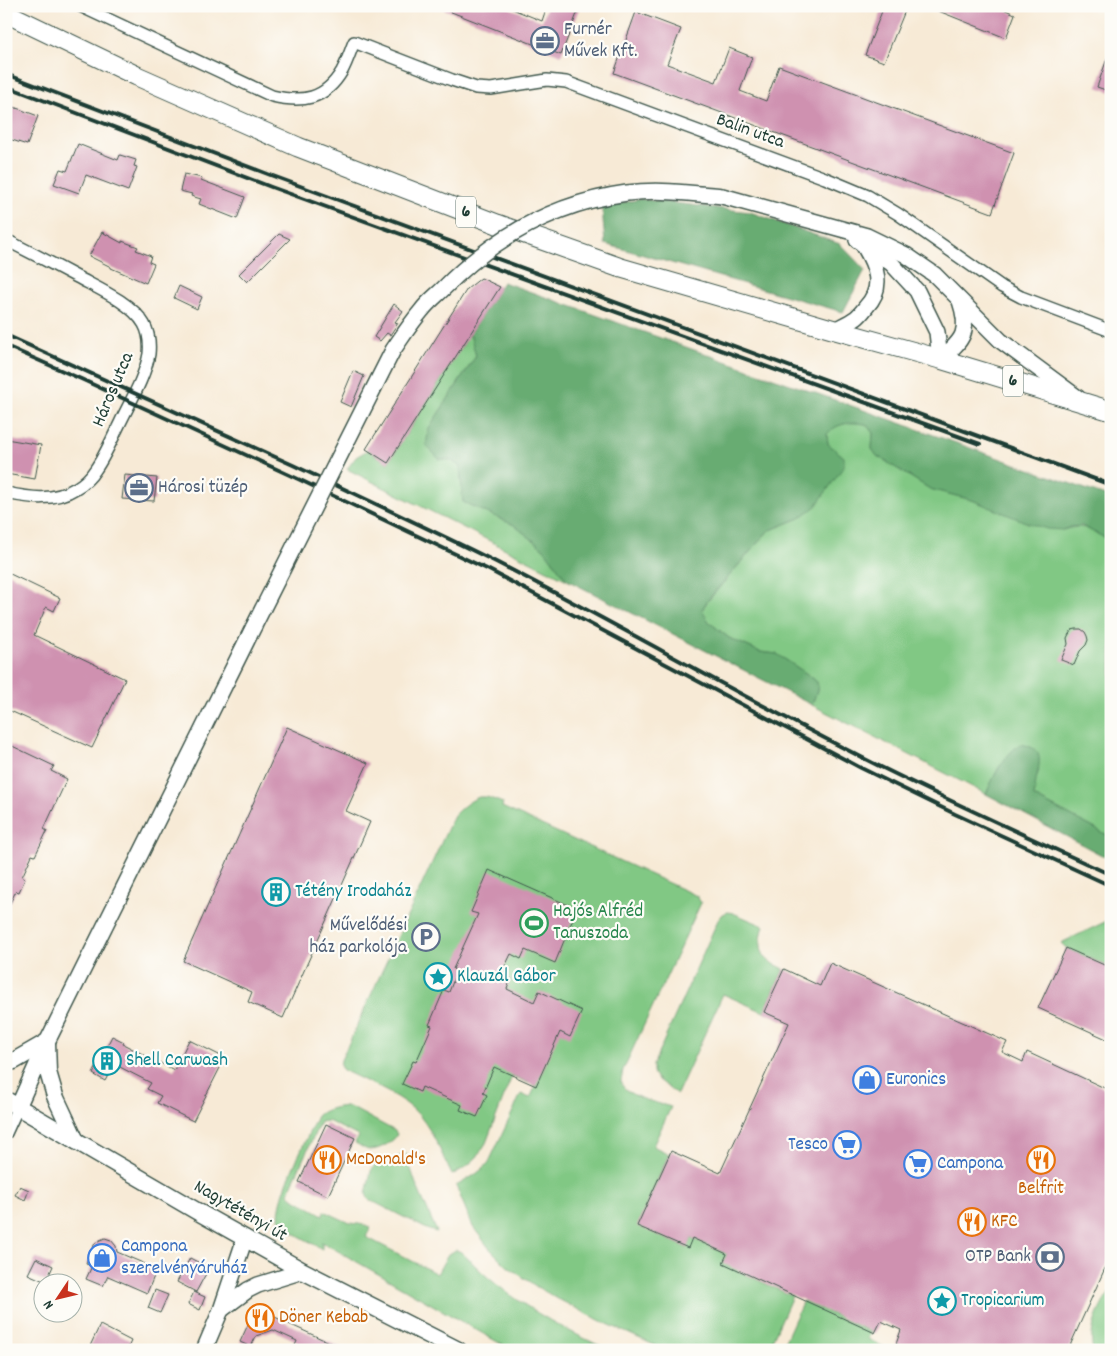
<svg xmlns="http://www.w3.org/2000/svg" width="1117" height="1356" font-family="Dekko,sans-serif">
  <rect width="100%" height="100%" fill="#fdfcf7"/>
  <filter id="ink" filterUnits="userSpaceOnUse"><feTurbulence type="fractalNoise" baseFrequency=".02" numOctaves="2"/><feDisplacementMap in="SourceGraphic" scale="10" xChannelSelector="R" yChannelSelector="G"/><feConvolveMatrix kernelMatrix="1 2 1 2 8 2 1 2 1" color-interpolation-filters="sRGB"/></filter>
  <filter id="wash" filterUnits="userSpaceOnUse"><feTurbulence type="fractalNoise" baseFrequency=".0096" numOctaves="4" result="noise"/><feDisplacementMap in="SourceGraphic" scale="20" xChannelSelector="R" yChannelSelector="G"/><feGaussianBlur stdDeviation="1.12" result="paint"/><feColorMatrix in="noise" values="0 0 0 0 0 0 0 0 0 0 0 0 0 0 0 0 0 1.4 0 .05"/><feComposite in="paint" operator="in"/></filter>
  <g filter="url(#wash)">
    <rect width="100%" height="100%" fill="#f7ead6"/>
    <g fill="#81c884" stroke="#50825c">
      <polygon points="470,334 476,356 429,428 439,459 451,460 460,467 463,502 514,525 544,549 567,580 347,469 356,457 368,450 388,463"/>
      <path d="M850,422L866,424L873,433L872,449L877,456L930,489L972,500L1063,530C1087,522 1089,532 1111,540V837L1034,797L1035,781L1039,770L999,767L986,794L812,705L818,687L817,682L810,676L777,654L760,652L729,638L709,622L702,610L707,602L768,531L800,518L844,457L828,445L827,434L834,427Z"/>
      <path d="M479,797H487L503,803L502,807L697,896L701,903L623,1070C623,1073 621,1079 621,1082C624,1097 659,1103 671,1107L653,1146L669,1154L638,1225L687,1248L692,1238L727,1254L723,1264L792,1296L768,1350H665L601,1321L558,1299L537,1287L507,1266L489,1248L473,1227L456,1186C468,1179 480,1173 489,1162L521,1094L530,1098L536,1086L512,1076L486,1143L477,1157L466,1167L452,1175C441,1153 431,1125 412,1108C396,1094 363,1080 343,1070L340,1066L341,1060L454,815C462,807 469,801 479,797Z"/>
      <path d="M728,912L733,913L764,926C760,938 758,952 769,961C773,964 779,966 784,969L764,1012L723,994L677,1094L658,1080L653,1073V1065L718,920L723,914Z"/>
      <polygon points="1111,919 1111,968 1066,948 1061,943"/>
      <path d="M346,1106L354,1109L395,1131L397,1134C394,1142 379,1150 370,1150C365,1150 360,1145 355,1143L358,1136L328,1121L320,1122L292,1184L289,1193L291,1197L323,1215L324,1211L350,1223L359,1224L371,1227L366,1237L437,1274L448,1254L456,1250L461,1252C473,1263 483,1274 496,1284C530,1311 570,1333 610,1350H514L501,1344L322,1242V1249L282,1226C268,1211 309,1135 317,1116C324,1109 336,1107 346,1106Z"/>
      <polygon points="406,1154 416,1184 437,1232 429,1230 374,1202 368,1198 366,1194 371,1171 375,1165"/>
      <path d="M1111,1291V1350H1093C1088,1330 1099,1307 1111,1291Z"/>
      <polygon points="803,1301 871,1332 868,1339 890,1350 781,1350"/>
    </g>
    <g fill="#68ac72" stroke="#447453">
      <polygon points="640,199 750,212 840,244 865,270 843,312 605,244 602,207"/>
      <path d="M503,282L1111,498V540L1101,536L1082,526L1071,527L1063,530L1047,529L1028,523L972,500L930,489L877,456L872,449L873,433L866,424C850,422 839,422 827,434L828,444L844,457V466L816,506L800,518L768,531L707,601L702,610L709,622L729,638L760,652L777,654L810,676L817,682L818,687L812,705L567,580L544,549L514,525L463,502L460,467L451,460L439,459L426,445L429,428L476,356L470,334Z"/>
      <path d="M1020,744C1045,748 1040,761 1036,780C1035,786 1035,791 1034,797L1111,837V860L986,794C995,774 1002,758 1020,744Z"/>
    </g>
    <g id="blocks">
      <g fill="#cf91b0">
        <polygon points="436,6 505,6 542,21 547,6 580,6 561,55"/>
        <polygon points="884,6 907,6 884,62 865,55"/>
        <polygon points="926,6 996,6 1015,14 1006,38"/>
        <polygon points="636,12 681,29 667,64 716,82 729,48 752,57 740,91 766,101 779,66 1014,153 992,213 614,73"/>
        <polygon points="1109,53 1111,53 1111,92 1097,87"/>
        <polygon points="11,106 38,116 27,145 6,138 6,120"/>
        <polygon points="78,144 118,160 120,155 136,160 134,166 137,167 128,191 86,175 79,193 54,184 60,169 67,171"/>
        <polygon points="184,174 202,178 201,180 245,197 237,219 199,204 201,199 191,196 192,194 180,191"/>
        <polygon points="102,232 122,243 122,241 138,247 136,250 151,256 149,262 154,264 146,283 111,268 111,267 89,256"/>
        <polygon points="279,234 290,239 247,282 239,274"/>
        <polygon points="481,278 500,287 388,463 366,449 467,289"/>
        <polygon points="179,286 202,297 197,309 174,298"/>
        <polygon points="394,304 403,311 395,322 398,323 390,335 387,333 380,341 374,337"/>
        <polygon points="353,371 364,376 351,407 340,402"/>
        <polygon points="6,439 41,445 35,479 6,474"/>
        <polygon points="125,475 157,478 154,501 122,499"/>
        <polygon points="6,572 60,598 54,611 46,607 34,635 125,679 92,748 6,709"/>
        <polygon points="1076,629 1081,629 1085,632 1087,636 1088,640 1086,645 1080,651 1074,665 1061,660 1068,644 1067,638 1069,634 1072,630"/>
        <polygon points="287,727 368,763 346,811 370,822 283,1018 248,1002 252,992 183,961"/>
        <polygon points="6,743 54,766 51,771 67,779 44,829 47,831 35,856 32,855 22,877 25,879 19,892 16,891 6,911"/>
        <polygon points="489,870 577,909 555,963 525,950 521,959 511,954 501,975 511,979 507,989 534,1002 539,991 582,1011 570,1037 560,1032 536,1086 494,1067 483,1093 487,1095 477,1117 460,1110 462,1105 422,1087 420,1092 402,1084 413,1061 416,1062 432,1026 429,1025 444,990 449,992 457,971 453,969 478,914 471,912"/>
        <polygon points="1066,948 1111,968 1111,1041 1038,1008"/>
        <polygon points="830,963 1007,1042 1002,1052 1023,1062 1027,1052 1111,1091 1111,1255 1068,1350 909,1350 896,1344 901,1330 881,1321 875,1333 723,1263 727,1254 692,1238 688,1248 637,1226 671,1151 720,1173 789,1023 764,1012 784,969 820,986"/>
        <polygon points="112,1036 124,1042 123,1044 174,1070 189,1040 225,1058 193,1121 157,1103 161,1096 147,1089 151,1083 114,1064 105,1081 93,1074"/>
        <polygon points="326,1124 355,1138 328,1196 299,1182"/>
        <polygon points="20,1186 29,1190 25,1200 15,1195"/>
        <polygon points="105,1238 111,1240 116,1246 117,1252 157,1269 147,1293 108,1276 103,1286 86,1279 92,1266 86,1264 95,1243 100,1240"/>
        <polygon points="36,1258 53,1266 46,1282 28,1274"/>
        <polygon points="190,1258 209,1268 196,1292 177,1282"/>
        <polygon points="155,1290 168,1295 160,1313 148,1308"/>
        <polygon points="194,1292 205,1297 200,1310 188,1304"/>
        <polygon points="265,1312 289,1324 346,1350 293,1350 297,1341 273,1330 256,1336 251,1347 240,1342 252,1316"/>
        <polygon points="100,1325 131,1341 127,1350 98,1350 90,1346"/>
      </g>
    </g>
  </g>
  <g filter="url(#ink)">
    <use href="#blocks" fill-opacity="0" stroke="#3f574c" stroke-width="1"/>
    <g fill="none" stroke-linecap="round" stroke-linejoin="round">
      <defs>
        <g id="minor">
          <path d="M80,6L272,96C302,103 325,100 342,71C347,62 350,52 354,42L452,80L476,88L491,89L547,80L566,82L825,178L868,196L898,214L1002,287L1021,297L1111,331"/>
          <path d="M6,240C30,252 53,264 77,277C97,288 132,303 144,324C149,333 150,344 149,354C145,377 130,402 120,423C112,439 105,456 95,470C90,478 83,484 76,488C54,502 30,498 6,493"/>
          <polyline points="6,1133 18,1107"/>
        </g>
        <g id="tertiary">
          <polyline points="722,196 867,236 906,255 935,275 1001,341 1078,398"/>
          <polyline points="857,240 891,263 917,291 937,332 940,359"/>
          <path d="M835,330C842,326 849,323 856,318C860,315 863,311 866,307C885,287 876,266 864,246"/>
          <path d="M940,359C964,340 970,331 960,301"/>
          <polyline points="18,1107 47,1042 254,626"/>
          <polyline points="221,1310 248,1290 258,1285 303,1271"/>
          <polyline points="204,1350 221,1310 245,1238"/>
        </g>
        <g id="secondary">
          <polyline points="6,1063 14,1061 47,1042 48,1072 55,1096 76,1141"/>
          <polyline points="6,1100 200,1213 303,1271 458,1350"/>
        </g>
        <polyline id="primary" points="6,13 137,76 298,147 497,224 618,267 835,330 940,359 1111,411"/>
      </defs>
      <use href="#minor" stroke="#3f574c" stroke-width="14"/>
      <use href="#tertiary" stroke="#3f574c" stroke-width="18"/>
      <use href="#secondary" stroke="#3f574c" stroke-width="19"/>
      <use href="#primary" stroke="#3f574c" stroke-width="21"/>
      <use href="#minor" stroke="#fff" stroke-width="11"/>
      <use href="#tertiary" stroke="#fff" stroke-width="15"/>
      <use href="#secondary" stroke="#fff" stroke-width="16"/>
      <use href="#primary" stroke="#fff" stroke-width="19"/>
      <g stroke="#1f3d34" stroke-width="4">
        <polyline points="6,74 273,176 1111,485"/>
        <polyline points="6,86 271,187 980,444"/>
        <path d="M6,335C102,378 198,421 293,465C361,497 428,528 494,561C619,625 740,696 865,759C946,800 1029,837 1111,875"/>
        <polyline points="6,346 81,379 296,478 489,570 861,768 955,814 1111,886"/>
      </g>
      <defs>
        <path id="tertiary-bridge" d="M254,626L393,350C402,337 411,323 422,310C428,302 436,296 443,289C494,237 555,203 627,193C659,189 691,193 722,196"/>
      </defs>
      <use href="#tertiary-bridge" stroke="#3f574c" stroke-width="18" stroke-linecap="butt"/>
      <use href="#tertiary-bridge" stroke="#fff" stroke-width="15"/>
    </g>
  </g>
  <defs>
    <symbol id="office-ring" viewBox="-11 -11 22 22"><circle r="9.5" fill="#fdfcf7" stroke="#5c6f8a" stroke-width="1.5"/><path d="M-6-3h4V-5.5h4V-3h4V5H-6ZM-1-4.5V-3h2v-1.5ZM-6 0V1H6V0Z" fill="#5c6f8a"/></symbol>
    <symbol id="building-ring" viewBox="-11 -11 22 22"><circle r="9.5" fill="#fdfcf7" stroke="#0f9aa8" stroke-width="1.5"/><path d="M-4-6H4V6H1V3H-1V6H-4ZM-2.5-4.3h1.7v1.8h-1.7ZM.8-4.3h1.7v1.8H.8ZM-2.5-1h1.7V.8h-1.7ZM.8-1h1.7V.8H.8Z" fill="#0f9aa8"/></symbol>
    <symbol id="stadium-ring" viewBox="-11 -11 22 22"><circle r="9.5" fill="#fdfcf7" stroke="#2e9e5b" stroke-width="1.5"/><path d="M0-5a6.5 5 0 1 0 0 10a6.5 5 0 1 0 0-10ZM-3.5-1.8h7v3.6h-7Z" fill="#2e9e5b"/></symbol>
    <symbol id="parking-ring" viewBox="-11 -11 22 22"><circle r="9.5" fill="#fdfcf7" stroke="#5c6f8a" stroke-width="1.5"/><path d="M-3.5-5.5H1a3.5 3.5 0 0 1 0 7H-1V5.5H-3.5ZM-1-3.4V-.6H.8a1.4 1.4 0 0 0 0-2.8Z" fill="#5c6f8a"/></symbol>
    <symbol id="sight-ring" viewBox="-11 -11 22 22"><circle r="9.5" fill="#fdfcf7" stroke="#0f9aa8" stroke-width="1.5"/><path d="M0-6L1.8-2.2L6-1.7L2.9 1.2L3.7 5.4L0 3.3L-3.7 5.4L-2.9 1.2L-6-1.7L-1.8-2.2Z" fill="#0f9aa8"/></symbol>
    <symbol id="shop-ring" viewBox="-11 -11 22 22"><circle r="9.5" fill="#fdfcf7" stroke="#3f7fe0" stroke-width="1.5"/><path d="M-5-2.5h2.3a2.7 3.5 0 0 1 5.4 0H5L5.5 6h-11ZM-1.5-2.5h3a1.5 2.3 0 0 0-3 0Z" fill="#3f7fe0"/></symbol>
    <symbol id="supermarket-ring" viewBox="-11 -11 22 22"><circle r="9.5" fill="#fdfcf7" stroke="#3f7fe0" stroke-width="1.5"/><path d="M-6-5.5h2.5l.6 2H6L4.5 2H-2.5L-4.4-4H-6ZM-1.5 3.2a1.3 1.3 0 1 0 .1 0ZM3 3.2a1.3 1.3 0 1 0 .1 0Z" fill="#3f7fe0"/></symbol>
    <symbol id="restaurant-ring" viewBox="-11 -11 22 22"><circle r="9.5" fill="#fdfcf7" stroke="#e8710a" stroke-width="1.5"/><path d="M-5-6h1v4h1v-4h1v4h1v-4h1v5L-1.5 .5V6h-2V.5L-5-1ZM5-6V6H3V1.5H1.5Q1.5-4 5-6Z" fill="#e8710a"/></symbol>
    <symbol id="bank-ring" viewBox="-11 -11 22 22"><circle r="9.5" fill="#fdfcf7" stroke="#5c6f8a" stroke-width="1.5"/><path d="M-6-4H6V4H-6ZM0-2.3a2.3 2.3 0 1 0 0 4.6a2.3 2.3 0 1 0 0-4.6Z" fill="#5c6f8a"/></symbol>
  </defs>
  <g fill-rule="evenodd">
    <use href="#office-ring" x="529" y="25" width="32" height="32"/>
    <use href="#office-ring" x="123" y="472" width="32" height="32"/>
    <use href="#building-ring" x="260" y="876" width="32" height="32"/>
    <use href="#stadium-ring" x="518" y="907" width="32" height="32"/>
    <use href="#parking-ring" x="410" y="921" width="32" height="32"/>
    <use href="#sight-ring" x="422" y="961" width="32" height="32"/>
    <use href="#building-ring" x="91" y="1045" width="32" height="32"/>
    <use href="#shop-ring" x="851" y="1064" width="32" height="32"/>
    <use href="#supermarket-ring" x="831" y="1129" width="32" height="32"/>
    <use href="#restaurant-ring" x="311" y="1144" width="32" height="32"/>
    <use href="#restaurant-ring" x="1025" y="1144" width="32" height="32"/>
    <use href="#supermarket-ring" x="902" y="1148" width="32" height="32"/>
    <use href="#restaurant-ring" x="956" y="1206" width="32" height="32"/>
    <use href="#bank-ring" x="1034" y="1241" width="32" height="32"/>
    <use href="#shop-ring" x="86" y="1242" width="32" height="32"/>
    <use href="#sight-ring" x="926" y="1285" width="32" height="32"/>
    <use href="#restaurant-ring" x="244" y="1302" width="32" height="32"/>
  </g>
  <g text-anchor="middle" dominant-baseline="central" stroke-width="4.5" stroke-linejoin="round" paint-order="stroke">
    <g fill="#fdfcf7" stroke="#62766e" stroke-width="1">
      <rect x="456" y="196.5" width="20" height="31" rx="4"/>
      <rect x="1003" y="365.5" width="20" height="31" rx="4"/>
    </g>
    <g font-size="18" font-weight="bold" fill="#1f3d34">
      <text x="466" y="212">6</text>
      <text x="1013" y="381">6</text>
    </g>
    <g font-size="19" fill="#4e5e75" stroke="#fdfcf7" text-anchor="start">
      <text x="564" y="30">Furnér<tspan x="564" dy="22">Művek Kft.</tspan></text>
      <text x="158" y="488">Hárosi tüzép</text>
      <text x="407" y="926" text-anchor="end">Művelődési<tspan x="407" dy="22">ház parkolója</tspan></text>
      <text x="1031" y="1257" text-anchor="end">OTP Bank</text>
    </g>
    <g font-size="19" fill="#1f3d34" stroke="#fdfcf7">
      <text transform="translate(750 132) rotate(20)">Balin utca</text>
      <text transform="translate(114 390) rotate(-67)">Háros utca</text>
      <text transform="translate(240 1212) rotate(30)">Nagytétényi út</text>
    </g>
    <g font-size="19" fill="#0d838f" stroke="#fdfcf7" text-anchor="start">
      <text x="295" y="892">Tétény Irodaház</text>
      <text x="457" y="977">Klauzál Gábor</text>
      <text x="126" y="1061">Shell Carwash</text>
      <text x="961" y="1301">Tropicarium</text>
    </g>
    <g font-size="19" fill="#27864d" stroke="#fdfcf7" text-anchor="start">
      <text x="553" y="912">Hajós Alfréd<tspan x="553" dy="22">Tanuszoda</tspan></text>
    </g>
    <g font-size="19" fill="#366cbe" stroke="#fdfcf7" text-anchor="start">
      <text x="886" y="1080">Euronics</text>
      <text x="828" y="1145" text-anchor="end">Tesco</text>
      <text x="937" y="1164">Campona</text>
      <text x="121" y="1247">Campona<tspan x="121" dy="22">szerelvényáruház</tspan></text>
    </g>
    <g font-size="19" fill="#c56008" stroke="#fdfcf7" text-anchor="start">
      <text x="346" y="1160">McDonald's</text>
      <text x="1041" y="1189" text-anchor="middle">Belfrit</text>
      <text x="991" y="1222">KFC</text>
      <text x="279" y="1318">Döner Kebab</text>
    </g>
  </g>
  <rect width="1117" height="1356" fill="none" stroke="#fdfcf7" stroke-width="25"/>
  <g transform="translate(58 1298) rotate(235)"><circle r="24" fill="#fdfcf7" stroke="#a4b0a9"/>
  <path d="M0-4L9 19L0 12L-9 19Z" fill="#c8321e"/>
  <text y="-8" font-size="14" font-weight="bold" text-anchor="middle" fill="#1f3d34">N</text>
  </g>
</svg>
